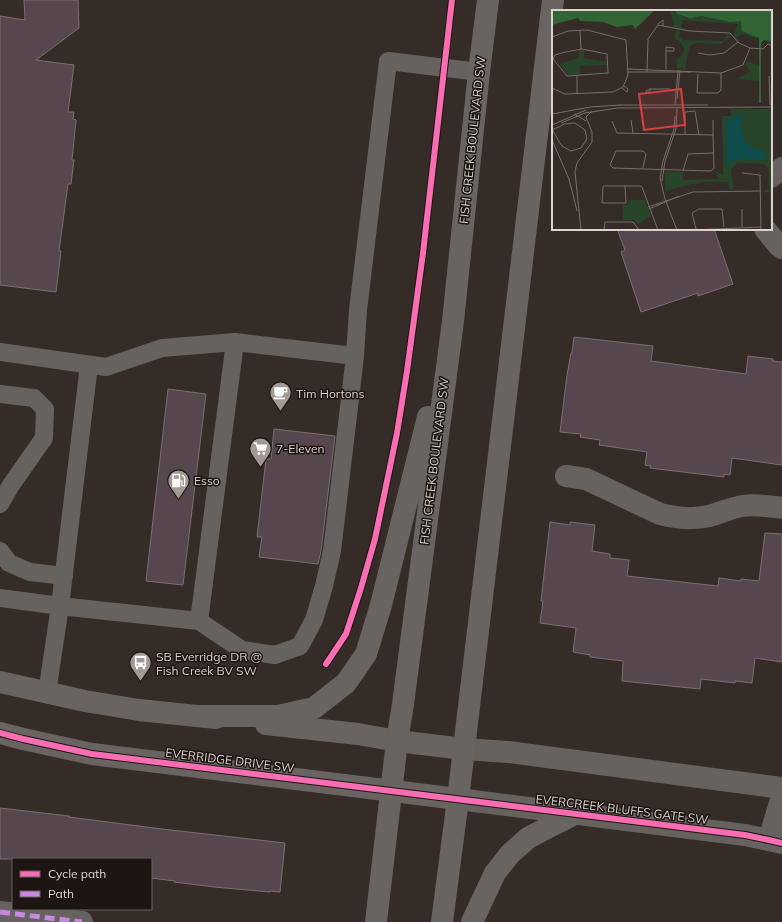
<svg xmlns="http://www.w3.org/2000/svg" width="782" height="922" font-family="Mulish,sans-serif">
  <rect width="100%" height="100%" fill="#352c28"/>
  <g fill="#56474e" stroke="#787172">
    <polygon points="24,0 78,0 79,28 36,60 74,65 68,112 74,112 73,119 76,120 72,160 74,160 71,184 68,184 59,251 61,251 56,292 0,285 0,16 25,20"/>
    <polygon points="617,229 714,229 733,284 698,296 698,293 641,312 621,252 625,250"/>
    <polygon points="574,337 653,346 651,361 746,374 748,356 773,359 773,361 782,362 782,465 732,458 730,475 724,474 724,477 650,468 651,466 645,465 647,452 599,445 600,440 580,437 581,434 560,432 567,375 571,353 572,353"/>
    <polygon points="168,389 206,394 183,585 146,581"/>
    <polygon points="274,429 335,436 321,551 318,564 259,557 262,537 257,537 266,459 271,459"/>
    <polygon points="550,522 570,525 570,522 595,525 592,551 610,554 610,558 629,560 627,576 718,586 719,578 741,581 741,579 759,581 765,533 782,534 782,662 755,658 752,683 735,681 735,683 701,679 700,689 622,681 623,661 590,657 590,655 573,652 576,628 540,623 543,601 541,601"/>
    <polygon points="0,808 69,816 69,817 162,829 285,843 280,892 270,891 270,892 214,887 174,882 175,881 151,878 151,859 0,859"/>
  </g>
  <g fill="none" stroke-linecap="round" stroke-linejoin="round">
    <g stroke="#66625f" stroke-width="18">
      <polyline points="0,352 106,367 162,348 235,342 355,356 358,310 388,61 479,72"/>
      <polyline points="89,365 60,606 199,621 235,342"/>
      <polyline points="0,394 34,398 45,409 44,438 11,485 0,504"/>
      <polyline points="0,551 9,563 30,572 64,576"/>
      <polyline points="0,598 60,606 47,693"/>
      <polyline points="199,621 242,650 275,655 300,646 314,620 324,586 332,551 355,356"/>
    </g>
    <g stroke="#66625f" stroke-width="22">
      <polyline points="771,177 782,168"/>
      <polyline points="765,229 779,246 782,248"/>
      <path d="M566,476L586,479L660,514C676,518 693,520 709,516C720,513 731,508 742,506C755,504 769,506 782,508"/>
      <polyline points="464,749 508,752 782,788"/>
      <polyline points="458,799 745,835 769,840 782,843"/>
      <polyline points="769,840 782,796"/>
      <polyline points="0,912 82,922"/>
    </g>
    <g stroke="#696361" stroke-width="22">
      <polyline points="0,682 85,701 139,710 216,718"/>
      <polyline points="203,716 278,716 314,708 346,683 366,654 381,605 428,417"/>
      <polyline points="266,724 358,734 397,741 464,749"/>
      <polyline points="0,733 23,739 92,754 458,799"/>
      <polyline points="376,922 397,741 403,704 453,321 479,72 488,0"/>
      <polyline points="442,922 458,799 553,0"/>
      <polyline points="472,922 495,873 510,854 528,838 547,828 575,814"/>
    </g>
    <polyline stroke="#c787e3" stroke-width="5" stroke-dasharray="10 5" stroke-linecap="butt" points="0,912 82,922"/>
    <defs>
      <g id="cycleway">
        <polyline points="326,664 346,634 361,588 375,539 397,433 407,371 423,253 452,0"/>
        <polyline points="0,733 23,739 92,754 496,804 745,835 769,840 782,843"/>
      </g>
    </defs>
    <use href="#cycleway" stroke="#1c1511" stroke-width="8"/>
    <use href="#cycleway" stroke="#f96db3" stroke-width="6"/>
  </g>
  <defs>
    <symbol id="cafe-pin" viewBox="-11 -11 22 30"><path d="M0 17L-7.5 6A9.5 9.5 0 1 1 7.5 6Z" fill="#a29994" stroke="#1c1511"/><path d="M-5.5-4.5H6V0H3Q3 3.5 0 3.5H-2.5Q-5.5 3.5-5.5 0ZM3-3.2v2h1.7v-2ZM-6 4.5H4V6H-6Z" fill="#fff"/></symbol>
    <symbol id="supermarket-pin" viewBox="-11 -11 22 30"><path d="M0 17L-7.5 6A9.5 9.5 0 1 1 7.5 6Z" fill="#a29994" stroke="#1c1511"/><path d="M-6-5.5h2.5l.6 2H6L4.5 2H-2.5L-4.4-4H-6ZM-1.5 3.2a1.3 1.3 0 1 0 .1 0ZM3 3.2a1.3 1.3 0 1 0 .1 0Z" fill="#fff"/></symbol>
    <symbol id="fuel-pin" viewBox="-11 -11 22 30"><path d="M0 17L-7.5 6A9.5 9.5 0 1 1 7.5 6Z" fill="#a29994" stroke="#1c1511"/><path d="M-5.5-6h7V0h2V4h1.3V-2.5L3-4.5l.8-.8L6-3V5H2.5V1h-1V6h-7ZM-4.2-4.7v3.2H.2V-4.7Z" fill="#fff"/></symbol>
    <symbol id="bus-pin" viewBox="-11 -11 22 30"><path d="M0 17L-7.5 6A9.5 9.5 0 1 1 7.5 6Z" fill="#a29994" stroke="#1c1511"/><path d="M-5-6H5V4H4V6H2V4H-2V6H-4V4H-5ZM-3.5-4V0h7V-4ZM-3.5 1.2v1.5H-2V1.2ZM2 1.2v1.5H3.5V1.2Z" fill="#fff"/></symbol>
  </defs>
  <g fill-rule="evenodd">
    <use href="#cafe-pin" x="268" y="380" width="25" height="34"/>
    <use href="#supermarket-pin" x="248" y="436" width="25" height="34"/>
    <use href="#fuel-pin" x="166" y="468" width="25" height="34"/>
    <use href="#bus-pin" x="128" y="650" width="25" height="34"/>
  </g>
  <g text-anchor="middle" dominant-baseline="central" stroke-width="3" stroke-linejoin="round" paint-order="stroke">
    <g font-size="12" fill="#ddd3ce" stroke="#1c1511">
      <text transform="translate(472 140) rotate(-84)">FISH CREEK BOULEVARD SW</text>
      <text transform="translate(434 461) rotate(-83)">FISH CREEK BOULEVARD SW</text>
      <text transform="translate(230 760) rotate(7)">EVERRIDGE DRIVE SW</text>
      <text transform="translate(622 809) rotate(7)">EVERCREEK BLUFFS GATE SW</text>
    </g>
    <g font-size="12" fill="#ddd3ce" stroke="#1c1511" text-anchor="start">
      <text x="296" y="393">Tim Hortons</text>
      <text x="276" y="448">7-Eleven</text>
      <text x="194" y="480">Esso</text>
      <text x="156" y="656">SB Everridge DR @<tspan x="156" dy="14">Fish Creek BV SW</tspan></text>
    </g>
  </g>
  <g transform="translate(552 10)">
    <rect width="220" height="220" fill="#352c28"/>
    <path d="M118,0H220V35L209,27L207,29L190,24L184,28L182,24L186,14L131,10L129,18L122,17ZM124,20L128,21L127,28L131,30L172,31L175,24L179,26L169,34L144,33L138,36L133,59L125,58V50L131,44L132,38L128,32L122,28ZM27,40H32V48L55,52L56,55L28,56V64L16,65L7,54L27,48ZM196,51L207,56V71L184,69L199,61L193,55ZM179,99H220V220H218V182H210L217,179V160L212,154L185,153L179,159L182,179H177L176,172H150L113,181V162H131V170L166,169L163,161L171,165L170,106H179ZM77,190H93L99,206L86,214L82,210H71V195H76Z" fill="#284429"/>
    <path d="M0,0H103L83,19L81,15L65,17L51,12L28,11L26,8L0,15ZM123,0H220V31L212,30L209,33V93H207V28L190,21L189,11L178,12L150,6L138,8L125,4Z" fill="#326436"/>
    <path d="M189,102L193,103L189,116L193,131L200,137L212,141L214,146L212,149L182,150L175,158L174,110L183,107L184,103L189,109L192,105Z" fill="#0f4c4c"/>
    <path fill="none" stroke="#786f6a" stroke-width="1" d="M106,14L111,10V16M28,20L29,39M0,27L16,21L35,20L74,30L76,65L71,77L61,82L13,84L0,78M30,39L55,44L56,63L15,66L1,49L3,45L13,42ZM146,43L158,45L172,43L186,32M76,59L169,63L191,55L198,38M114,59V37L122,38V41H114M76,62H139M95,62L96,29L106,15L138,21L178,23L187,33L198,38L211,39L216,34L220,36M146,64L145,83H166L169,80V63M25,66V84M217,66L218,95M70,78L75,82L76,79L72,76M99,79L95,84L94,81L98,79H116L123,80M125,89L128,60M67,95H156M123,95L126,60M0,104L38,97L68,95M22,104L34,111M123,106L122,119L111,151L108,168L113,189L125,220M79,110L81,123M161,110V125M60,111L65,123L161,125L162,158L159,161L61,158L58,155L64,141H91L94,144L91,158M9,113L33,103L65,98L220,97M0,115L34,100M0,119L1,121L3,124L6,130L10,136L19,141L29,138L35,129L33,120L23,113L12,114L9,116L4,118L0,120M133,124V102L143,101L147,125M0,130L17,169L25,201M131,161L136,144L161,143M190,163L208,165L209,220M110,171L113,151L124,119L125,98M73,176L74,193H50L51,177L52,176H88L90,177L106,220M96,197L141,182L209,181M97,199L127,186M190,217V199M144,219L140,203L147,199H170L172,217M29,220L23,162L25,153L40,132V122L34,107L40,101M52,220L53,212H81L87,220M140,220L209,217"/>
    <path fill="#d74241" fill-opacity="0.15" stroke="#d74241" stroke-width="2" d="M129,79L133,115L92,120L87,84Z"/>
    <rect width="220" height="220" fill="none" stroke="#ddd3ce" stroke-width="2"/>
  </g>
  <rect x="12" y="858" width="140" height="52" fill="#1c1511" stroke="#69615d"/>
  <rect x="20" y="871" width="20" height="6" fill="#f96db3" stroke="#69615d"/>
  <text x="48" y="878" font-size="12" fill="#ddd3ce">Cycle path</text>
  <rect x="20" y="891" width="20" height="6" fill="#c787e3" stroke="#69615d"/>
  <text x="48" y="898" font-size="12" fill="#ddd3ce">Path</text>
</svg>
